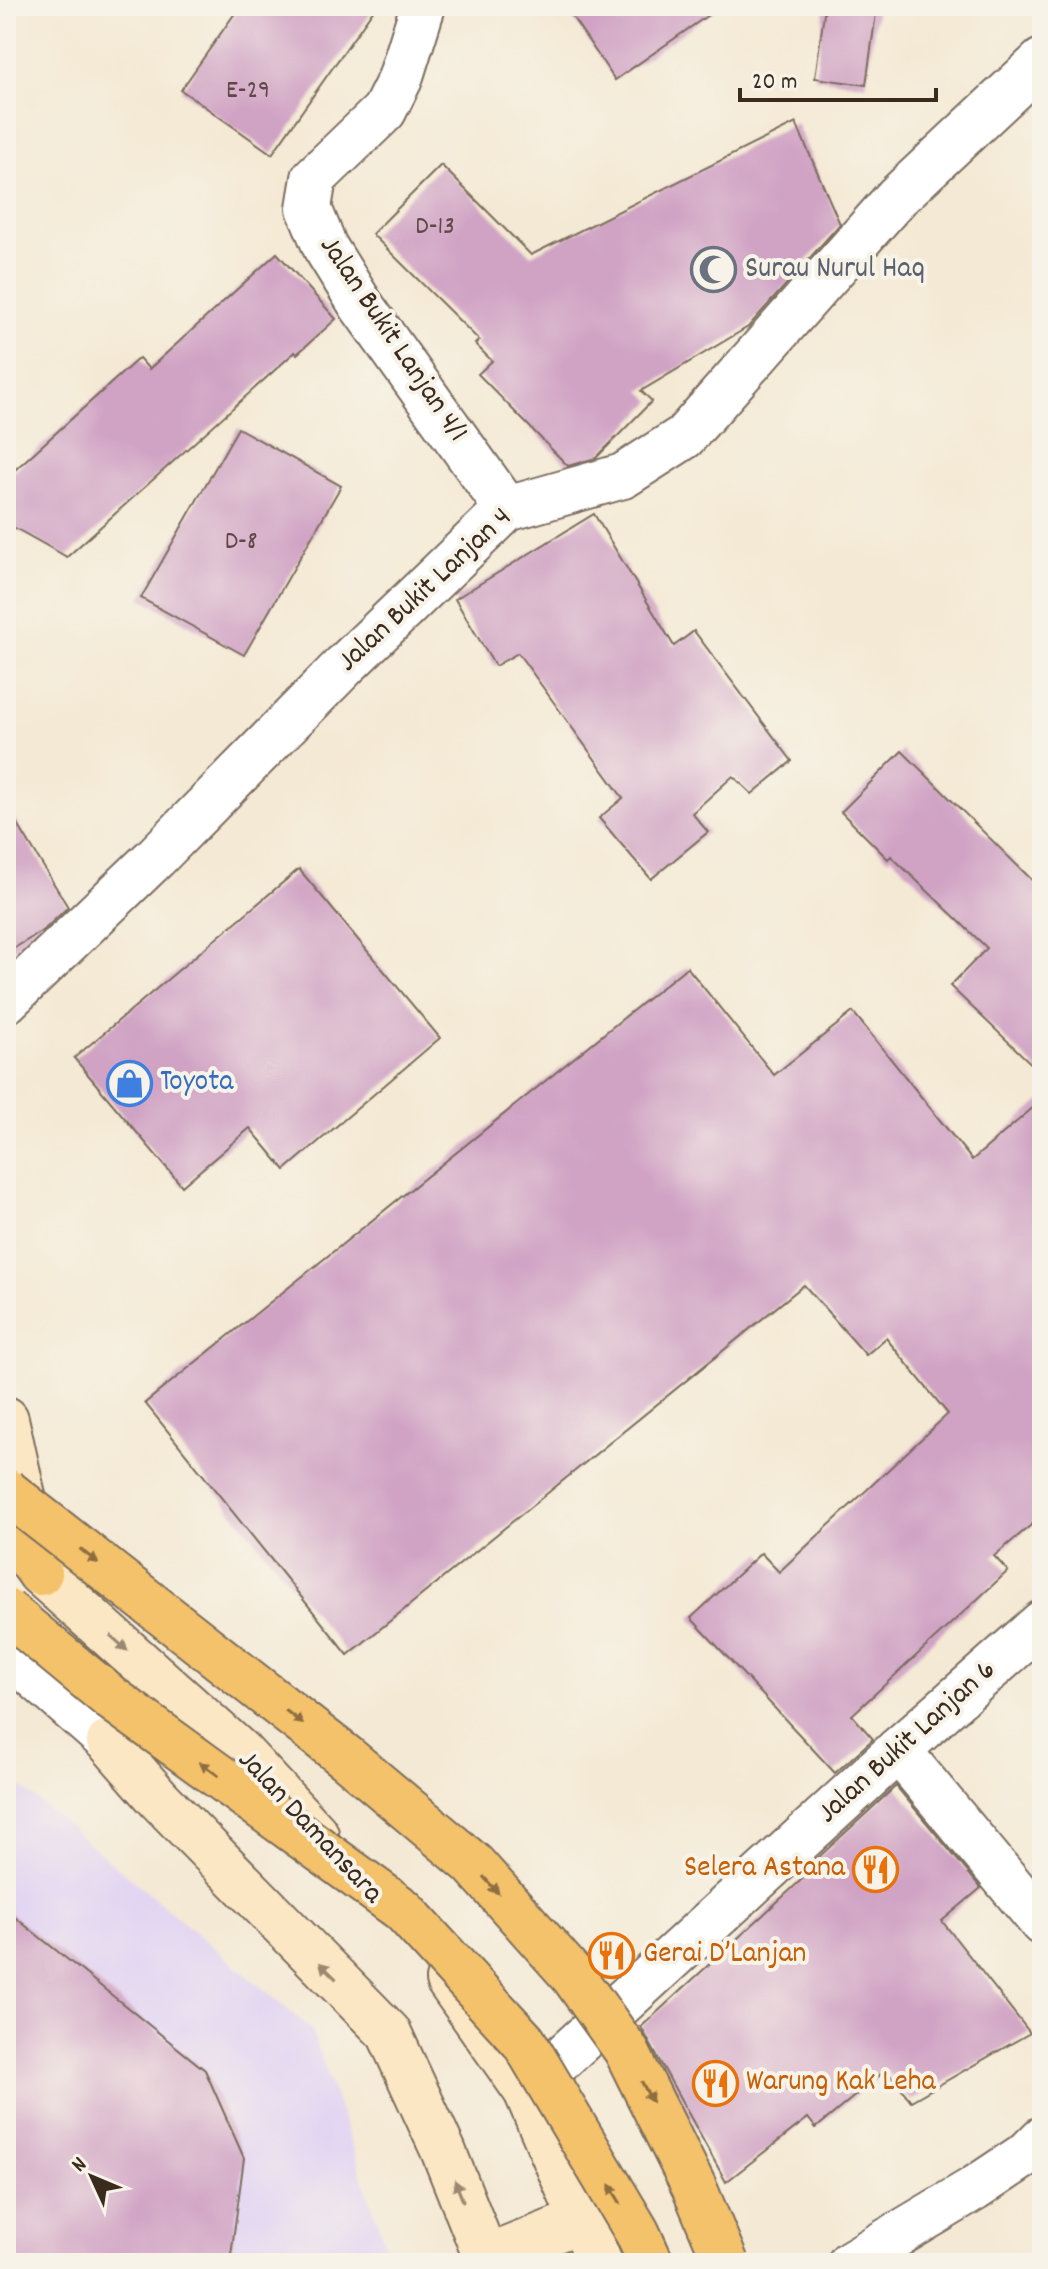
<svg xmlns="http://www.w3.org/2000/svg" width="1048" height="2269" font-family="Dekko,sans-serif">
  <rect width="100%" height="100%" fill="#f7f3e8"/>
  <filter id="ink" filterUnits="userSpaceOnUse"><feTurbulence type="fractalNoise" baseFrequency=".0125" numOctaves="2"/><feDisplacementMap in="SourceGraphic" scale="16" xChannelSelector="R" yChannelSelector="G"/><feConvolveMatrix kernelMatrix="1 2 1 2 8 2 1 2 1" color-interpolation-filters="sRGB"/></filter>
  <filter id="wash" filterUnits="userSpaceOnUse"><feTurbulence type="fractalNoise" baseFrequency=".006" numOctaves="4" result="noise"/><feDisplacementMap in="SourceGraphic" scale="32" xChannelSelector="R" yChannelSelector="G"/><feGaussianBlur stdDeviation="1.8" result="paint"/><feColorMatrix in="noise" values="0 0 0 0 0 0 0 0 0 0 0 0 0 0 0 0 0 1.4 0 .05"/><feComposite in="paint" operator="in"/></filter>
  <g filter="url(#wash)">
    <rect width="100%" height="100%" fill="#f4e9d4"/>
    <polygon fill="#e2d4f3" points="6,1774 311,2029 392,2263 6,2263"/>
    <g id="blocks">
      <g fill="#d0a3c4">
        <polygon points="240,6 376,6 272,154 181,90"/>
        <polygon points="565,6 721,6 615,80"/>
        <polygon points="825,6 877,6 866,85 815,78"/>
        <polygon points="796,123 840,224 748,327 641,391 652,401 596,458 568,466 478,374 492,361 475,344 479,340 372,234 441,165 531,255"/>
        <polygon points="277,253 336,319 297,354 295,352 67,557 6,523 6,478 139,358 149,369"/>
        <polygon points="238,428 341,486 244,655 141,598"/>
        <polygon points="594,514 674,646 694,631 792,761 752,794 733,776 692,813 708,832 651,879 599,818 623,798 518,653 495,666 455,599"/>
        <polygon points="902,751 1042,890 1042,1074 950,986 987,948 891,856 888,859 841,812"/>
        <polygon points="6,805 68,907 44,930 6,953"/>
        <polygon points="299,869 440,1038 285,1170 250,1128 182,1186 74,1058"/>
        <polygon points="687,967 774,1075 853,1012 972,1160 1042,1100 1042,1516 994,1556 1008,1571 852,1715 873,1739 835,1773 691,1618 761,1553 779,1572 948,1414 886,1338 866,1355 804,1285 348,1655 145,1403"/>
        <polygon points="896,1786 981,1888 942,1921 1030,2033 911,2101 886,2070 816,2128 808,2118 726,2182 641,2027 811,1871 808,1867"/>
        <polygon points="6,1910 205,2070 244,2158 230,2263 6,2263"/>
      </g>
    </g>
  </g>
  <g filter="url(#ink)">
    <use href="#blocks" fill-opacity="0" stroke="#7c6d5e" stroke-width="2"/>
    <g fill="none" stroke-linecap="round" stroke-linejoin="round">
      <defs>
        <g id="street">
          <polyline points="423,6 400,79 384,111 314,178 309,208 325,247 361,305 507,509"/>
          <polyline points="6,1001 156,857 344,666 507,509 623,476 684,437 897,197 1042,61"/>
          <polyline points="6,1651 109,1742"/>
          <polyline points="898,1750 1042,1923"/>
          <polyline points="526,2091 898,1750 1042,1623"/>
          <polyline points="850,2263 974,2189 1028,2153 1042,2139"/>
        </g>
        <g id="secondary">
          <polyline points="6,1419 40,1573 241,1753 316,1834"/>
          <polyline points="109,1742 159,1799 389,2033 443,2150 488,2263"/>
          <polyline points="448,1980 526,2091 600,2263"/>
          <polyline points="486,2258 581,2220"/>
        </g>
        <polyline id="highway" points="6,1527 40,1573"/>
      </defs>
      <use href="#street" stroke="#7c6d5e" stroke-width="48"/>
      <use href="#secondary" stroke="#7c6d5e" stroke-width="48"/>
      <use href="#highway" stroke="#7c6d5e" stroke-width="48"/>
      <use href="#street" stroke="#fff" stroke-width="44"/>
      <use href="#secondary" stroke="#fbe7c3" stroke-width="44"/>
      <use href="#highway" stroke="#f4c26a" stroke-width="44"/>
      <defs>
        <g id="highway-bridge">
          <polyline points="6,1491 347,1758 473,1864 573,1976 626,2050 694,2187 726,2263"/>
          <polyline points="6,1611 111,1698 403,1910 524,2042 637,2232 651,2263"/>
        </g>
      </defs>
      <use href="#highway-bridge" stroke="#7c6d5e" stroke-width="48" stroke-linecap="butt"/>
      <use href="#highway-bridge" stroke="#f4c26a" stroke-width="44"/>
    </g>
    <defs><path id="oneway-solid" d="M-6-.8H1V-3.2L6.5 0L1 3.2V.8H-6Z" transform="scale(2)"/></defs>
    <g fill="#8e6e40">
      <use href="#oneway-solid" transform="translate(89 1556) rotate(38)"/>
      <use href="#oneway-solid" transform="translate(294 1717) rotate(38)"/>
      <use href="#oneway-solid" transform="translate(209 1769) rotate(-144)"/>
      <use href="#oneway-solid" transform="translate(491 1885) rotate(48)"/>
      <use href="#oneway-solid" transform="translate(647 2092) rotate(63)"/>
      <use href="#oneway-solid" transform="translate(615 2194) rotate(-121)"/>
    </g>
    <g fill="#9b8870">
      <use href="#oneway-solid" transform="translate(119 1643) rotate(42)"/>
      <use href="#oneway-solid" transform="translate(328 1971) rotate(-135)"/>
      <use href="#oneway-solid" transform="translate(459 2191) rotate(-112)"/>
    </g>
  </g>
  <defs>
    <symbol id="mosque-ring" viewBox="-11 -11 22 22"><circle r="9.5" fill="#f7f3e8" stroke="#6b7280" stroke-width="1.5"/><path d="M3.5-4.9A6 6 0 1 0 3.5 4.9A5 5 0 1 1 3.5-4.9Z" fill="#6b7280"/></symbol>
    <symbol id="shop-ring" viewBox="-11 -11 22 22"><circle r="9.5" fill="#f7f3e8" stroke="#3f7fe0" stroke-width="1.5"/><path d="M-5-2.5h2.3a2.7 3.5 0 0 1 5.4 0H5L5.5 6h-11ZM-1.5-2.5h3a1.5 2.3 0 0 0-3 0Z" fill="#3f7fe0"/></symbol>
    <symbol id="restaurant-ring" viewBox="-11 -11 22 22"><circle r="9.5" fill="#f7f3e8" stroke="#e8710a" stroke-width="1.5"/><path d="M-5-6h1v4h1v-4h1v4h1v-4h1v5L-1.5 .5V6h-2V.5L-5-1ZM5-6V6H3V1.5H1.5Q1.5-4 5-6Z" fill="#e8710a"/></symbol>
  </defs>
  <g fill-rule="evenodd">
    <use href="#mosque-ring" x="688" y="244" width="51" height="51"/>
    <use href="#shop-ring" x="104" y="1058" width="51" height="51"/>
    <use href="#restaurant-ring" x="850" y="1844" width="51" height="51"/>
    <use href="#restaurant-ring" x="586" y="1930" width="51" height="51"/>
    <use href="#restaurant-ring" x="690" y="2058" width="51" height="51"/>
  </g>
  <g text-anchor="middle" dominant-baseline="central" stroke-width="8" stroke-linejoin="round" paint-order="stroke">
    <g font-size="26" fill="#604848">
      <text x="248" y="91">E-29</text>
      <text x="435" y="227">D-13</text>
      <text x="241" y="542">D-8</text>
    </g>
    <g font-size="30" fill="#5b616d" stroke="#f7f3e8" text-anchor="start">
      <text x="745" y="270">Surau Nurul Haq</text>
    </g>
    <g font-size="30" fill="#3b2a1e" stroke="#f7f3e8">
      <text transform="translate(392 340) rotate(56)">Jalan Bukit Lanjan 4/1</text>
      <text transform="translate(426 591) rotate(-43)">Jalan Bukit Lanjan 4</text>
      <text transform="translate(908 1743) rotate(-42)">Jalan Bukit Lanjan 6</text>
      <text transform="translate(309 1828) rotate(47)">Jalan Damansara</text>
    </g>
    <g font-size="30" fill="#366cbe" stroke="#f7f3e8" text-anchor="start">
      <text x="160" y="1083">Toyota</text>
    </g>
    <g font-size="30" fill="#c56008" stroke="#f7f3e8" text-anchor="start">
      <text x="845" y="1869" text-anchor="end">Selera Astana</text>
      <text x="643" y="1955">Gerai D’Lanjan</text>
      <text x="746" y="2083">Warung Kak Leha</text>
    </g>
  </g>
  <rect width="1048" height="2269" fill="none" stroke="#f7f3e8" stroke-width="32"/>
  <g transform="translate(92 2177) rotate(314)" stroke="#f7f3e8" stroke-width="6" paint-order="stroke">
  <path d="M0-6L14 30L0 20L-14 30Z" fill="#3b2a1e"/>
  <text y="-12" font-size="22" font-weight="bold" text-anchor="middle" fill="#3b2a1e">N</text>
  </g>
  <path d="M740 88v12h196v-12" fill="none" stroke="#3b2a1e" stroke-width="4"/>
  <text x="752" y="88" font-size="24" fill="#3b2a1e" stroke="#f7f3e8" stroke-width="6" paint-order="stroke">20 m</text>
</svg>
